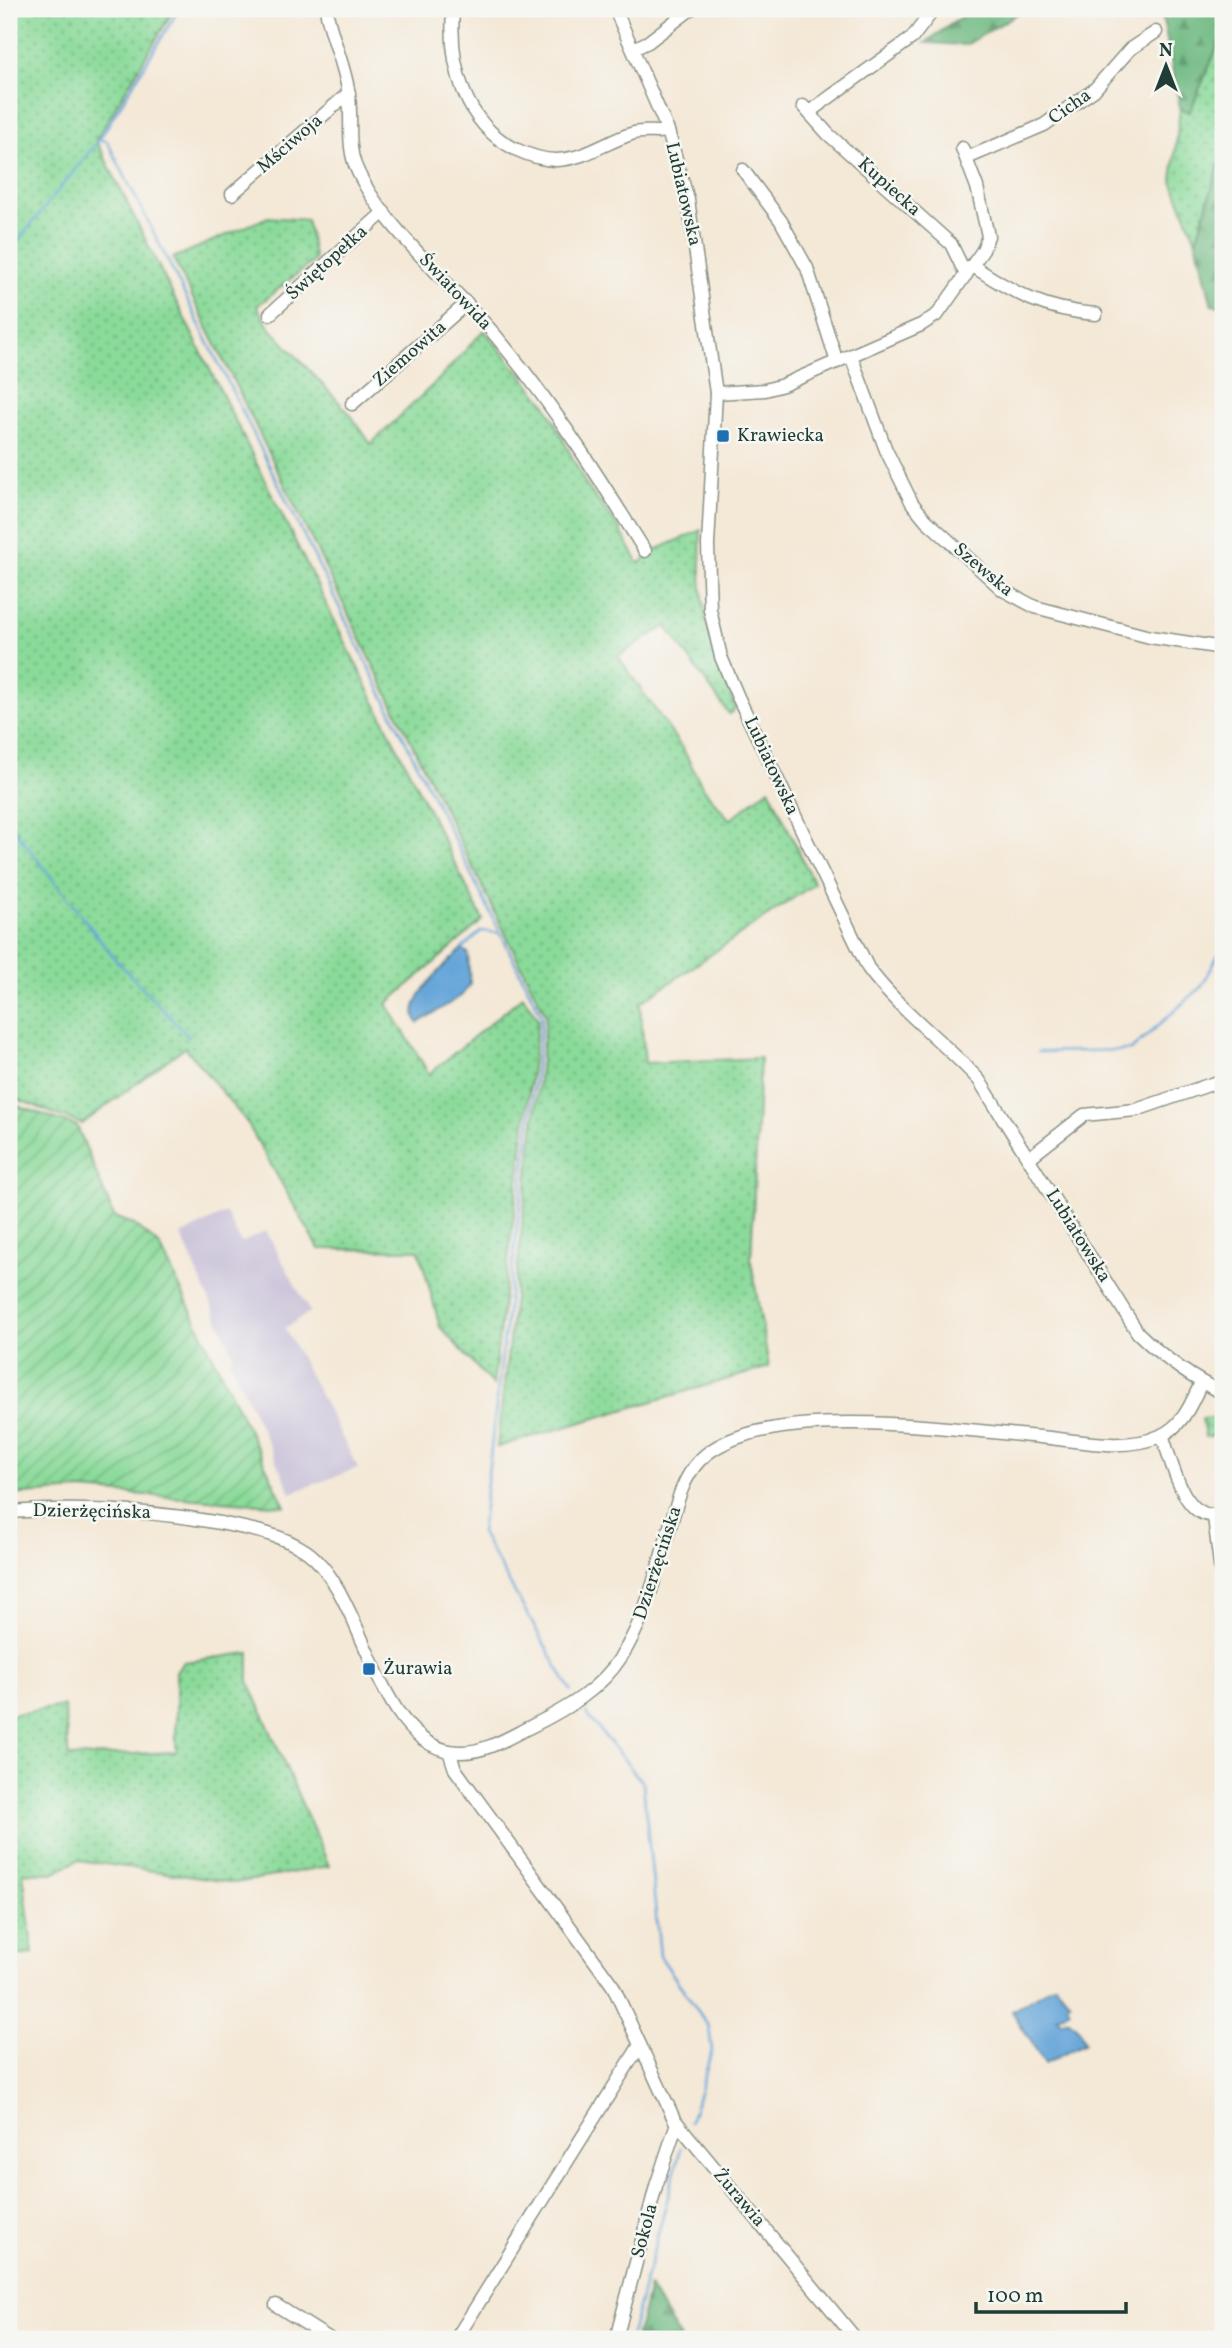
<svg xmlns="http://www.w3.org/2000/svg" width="1232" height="2348" font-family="Vollkorn,serif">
  <defs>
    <pattern id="grass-dots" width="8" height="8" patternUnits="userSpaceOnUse" patternTransform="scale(1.75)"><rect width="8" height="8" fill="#8ada9a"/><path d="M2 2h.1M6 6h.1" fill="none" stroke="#70b27e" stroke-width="1.8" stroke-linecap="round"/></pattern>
    <pattern id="forest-firs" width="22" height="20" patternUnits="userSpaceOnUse" patternTransform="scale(1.75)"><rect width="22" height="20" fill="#6fba82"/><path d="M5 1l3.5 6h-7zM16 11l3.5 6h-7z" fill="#5b986b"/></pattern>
    <pattern id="park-tufts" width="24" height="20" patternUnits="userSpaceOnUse" patternTransform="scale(1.75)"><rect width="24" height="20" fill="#8ada9a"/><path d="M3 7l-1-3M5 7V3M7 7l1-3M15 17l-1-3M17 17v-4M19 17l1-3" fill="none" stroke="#70b27e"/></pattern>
    <pattern id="garden-furrows" width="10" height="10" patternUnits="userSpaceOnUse" patternTransform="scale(1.75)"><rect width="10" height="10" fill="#8ada9a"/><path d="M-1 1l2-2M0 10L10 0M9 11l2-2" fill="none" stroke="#70b27e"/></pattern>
  </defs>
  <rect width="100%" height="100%" fill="#f6f6f2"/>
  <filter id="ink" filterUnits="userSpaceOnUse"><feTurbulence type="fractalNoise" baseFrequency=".0143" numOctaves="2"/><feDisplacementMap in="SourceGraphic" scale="14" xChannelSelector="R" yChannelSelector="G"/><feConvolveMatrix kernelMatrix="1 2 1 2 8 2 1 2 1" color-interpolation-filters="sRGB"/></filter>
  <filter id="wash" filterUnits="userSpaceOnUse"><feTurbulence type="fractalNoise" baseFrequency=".00686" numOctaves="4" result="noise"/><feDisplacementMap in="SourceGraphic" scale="28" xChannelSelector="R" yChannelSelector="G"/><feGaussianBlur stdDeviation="1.57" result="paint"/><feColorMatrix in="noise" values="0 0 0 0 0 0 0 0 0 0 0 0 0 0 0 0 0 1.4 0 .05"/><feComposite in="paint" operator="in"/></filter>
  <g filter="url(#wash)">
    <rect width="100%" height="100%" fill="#f4e8d6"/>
    <polygon fill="#c8c0d8" points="226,1213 241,1243 266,1231 310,1312 285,1328 358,1468 291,1493 229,1359 234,1356 181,1235"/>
    <g fill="url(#grass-dots)" stroke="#548c67" stroke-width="2">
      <polygon points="9,9 174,9 96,140 483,920 387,1004 429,1074 523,996 538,1019 493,1385 440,1327 419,1250 319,1249 246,1121 185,1047 82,1124 9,1096"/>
      <polygon points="1223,33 1223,151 1196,241 1172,181 1180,108 1189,112"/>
      <path d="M268,217L307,220L315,260L257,306L269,327L350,414L371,444L440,378L484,330L545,403L586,485L619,528L639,564L655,550L701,530C698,601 707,642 736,708L729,714L666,626L618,656L684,751L703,788L730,820L769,788L814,884L640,1003L645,1063L760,1058L751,1261L769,1367L497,1447L546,1016L173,258Z"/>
      <polygon points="249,1653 249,1682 329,1866 235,1883 78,1860 53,1873 23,1872 33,1954 9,1956 9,1715 64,1706 69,1757 176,1752 176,1671 184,1662"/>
    </g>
    <g fill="url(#forest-firs)" stroke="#477c5b" stroke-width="2">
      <polygon points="972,9 1025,9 966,45 925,43"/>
      <polygon points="1161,9 1223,9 1223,33 1190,112 1180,108"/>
      <polygon points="1223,151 1223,306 1212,305 1196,241"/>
      <polygon points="649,2287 677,2333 681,2339 636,2339"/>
    </g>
    <polygon fill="url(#park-tufts)" stroke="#548c67" stroke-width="2" points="1223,1416 1223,1434 1205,1437 1202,1419"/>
    <polygon fill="url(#garden-furrows)" stroke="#548c67" stroke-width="2" points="9,1103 77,1126 114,1217 133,1224 160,1246 285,1506 82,1490 9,1495"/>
    <g fill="#66a6d9" stroke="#427286" stroke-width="2">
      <path d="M462,949L468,953L470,985L461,996L418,1023C401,1001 448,963 462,949Z"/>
      <polygon points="1055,1984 1070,2002 1067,2005 1070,2010 1057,2018 1061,2022 1068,2019 1079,2029 1085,2043 1045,2064 1012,2011"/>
    </g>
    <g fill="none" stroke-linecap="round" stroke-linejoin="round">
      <g stroke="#66a6d9" stroke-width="2.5">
        <polyline points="99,140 107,141 169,263 542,1017 481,1533 571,1691"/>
        <polyline points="9,252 99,140 179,9"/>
        <polyline points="9,823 115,959 189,1037"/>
        <polyline points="462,949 481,931 499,933"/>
        <polyline points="1038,1052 1131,1050 1202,986 1223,946"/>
        <polyline points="586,1713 643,1783 660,1956 709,2027 712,2051 690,2122"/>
        <polyline points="630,2339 681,2148"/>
      </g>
    </g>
  </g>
  <g filter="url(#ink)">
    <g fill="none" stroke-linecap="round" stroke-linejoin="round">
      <defs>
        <g id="minor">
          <path d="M326,9C331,38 346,67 349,96C352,119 347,143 355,165C379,225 458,289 500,341C555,407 600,479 645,551"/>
          <path d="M615,9L668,131L688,200L716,393L708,545L710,610L721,657L738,697L868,968C899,1010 943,1041 979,1080L1138,1333C1164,1358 1190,1378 1223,1393"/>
          <path d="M453,11C449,65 464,123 515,149C528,155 541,160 556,160C585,159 606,142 631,134C644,129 655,134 668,131"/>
          <polyline points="633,49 648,42 691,9"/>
          <polyline points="803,106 828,134 951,244 966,275"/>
          <polyline points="809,112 912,38 934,9"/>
          <polyline points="967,158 1044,125 1094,90 1130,49 1156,32"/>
          <polyline points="743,170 781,221 807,268 837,362"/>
          <polyline points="232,194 349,93"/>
          <path d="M973,266C1015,294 1044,310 1096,314"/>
          <polyline points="270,314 384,212"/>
          <polyline points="851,356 886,450 912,503 926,520 1003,590 1035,607 1150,637 1223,648"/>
          <polyline points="716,393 765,390 783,385 921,325 938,314 983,250 988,236 977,187 962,148"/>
          <polyline points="352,404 467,303"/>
          <polyline points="1029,1158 1084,1115 1136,1110 1223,1080"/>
          <path d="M1162,1435C1172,1461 1184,1528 1223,1513"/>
          <path d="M9,1512C82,1507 148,1510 220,1523C250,1529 280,1534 306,1551C366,1592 376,1754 462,1752C487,1752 511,1736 532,1726C566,1709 600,1690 621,1657C646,1618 656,1573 669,1530C676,1506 682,1479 699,1461C711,1448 729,1440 745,1435C824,1411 957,1429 1040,1437C1077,1440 1125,1452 1160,1436C1183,1426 1191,1404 1201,1383"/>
          <polyline points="1214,1517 1223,1589"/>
          <polyline points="449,1751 455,1769 613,1986 674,2119 856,2339"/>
          <polyline points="276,2305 330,2339"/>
          <polyline points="456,2339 640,2045"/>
          <polyline points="616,2339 656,2186 677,2123"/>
        </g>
      </defs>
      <use href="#minor" stroke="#8a9285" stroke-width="15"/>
      <use href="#minor" stroke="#fff" stroke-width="12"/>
    </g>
  </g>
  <g fill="#1f6fb2" stroke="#f6f6f2" stroke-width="2.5">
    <rect x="716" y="429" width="14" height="14" rx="3.5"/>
    <rect x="362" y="1662" width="14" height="14" rx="3.5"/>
  </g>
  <g text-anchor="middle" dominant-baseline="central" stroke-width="5" stroke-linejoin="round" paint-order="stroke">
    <g font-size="19" fill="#1f3d34" stroke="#f6f6f2">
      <text transform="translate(1070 107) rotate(-35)">Cicha</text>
      <text transform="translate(290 144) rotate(-41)">Mściwoja</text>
      <text transform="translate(889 187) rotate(42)">Kupiecka</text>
      <text transform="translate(683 194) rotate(77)">Lubiatowska</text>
      <text transform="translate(327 263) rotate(-42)">Świętopełka</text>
      <text transform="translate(455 292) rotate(47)">Światowida</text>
      <text transform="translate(410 354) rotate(-41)">Ziemowita</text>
      <text transform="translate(983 570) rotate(40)">Szewska</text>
      <text transform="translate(771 766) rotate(65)">Lubiatowska</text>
      <text transform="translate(1078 1236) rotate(58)">Lubiatowska</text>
      <text transform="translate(92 1512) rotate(1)">Dzierżęcińska</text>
      <text transform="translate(658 1563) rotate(-72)">Dzierżęcińska</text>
      <text transform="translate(739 2198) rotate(50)">Żurawia</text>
      <text transform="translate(645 2231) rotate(-75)">Sokola</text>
    </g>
    <g font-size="19" fill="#1f3d34" stroke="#f6f6f2" text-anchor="start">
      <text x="737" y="436">Krawiecka</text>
      <text x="383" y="1669">Żurawia</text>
    </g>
  </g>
  <rect width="1232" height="2348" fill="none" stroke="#f6f6f2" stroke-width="35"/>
  <g transform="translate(1166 66)" stroke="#f6f6f2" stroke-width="5" paint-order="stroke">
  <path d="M0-5L12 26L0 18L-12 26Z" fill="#1f3d34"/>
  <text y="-10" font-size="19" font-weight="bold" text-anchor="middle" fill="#1f3d34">N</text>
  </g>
  <path d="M976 2302v10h150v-10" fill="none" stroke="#1f3d34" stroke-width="3.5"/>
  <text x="987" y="2302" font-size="21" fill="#1f3d34" stroke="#f6f6f2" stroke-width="5" paint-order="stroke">100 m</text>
</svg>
